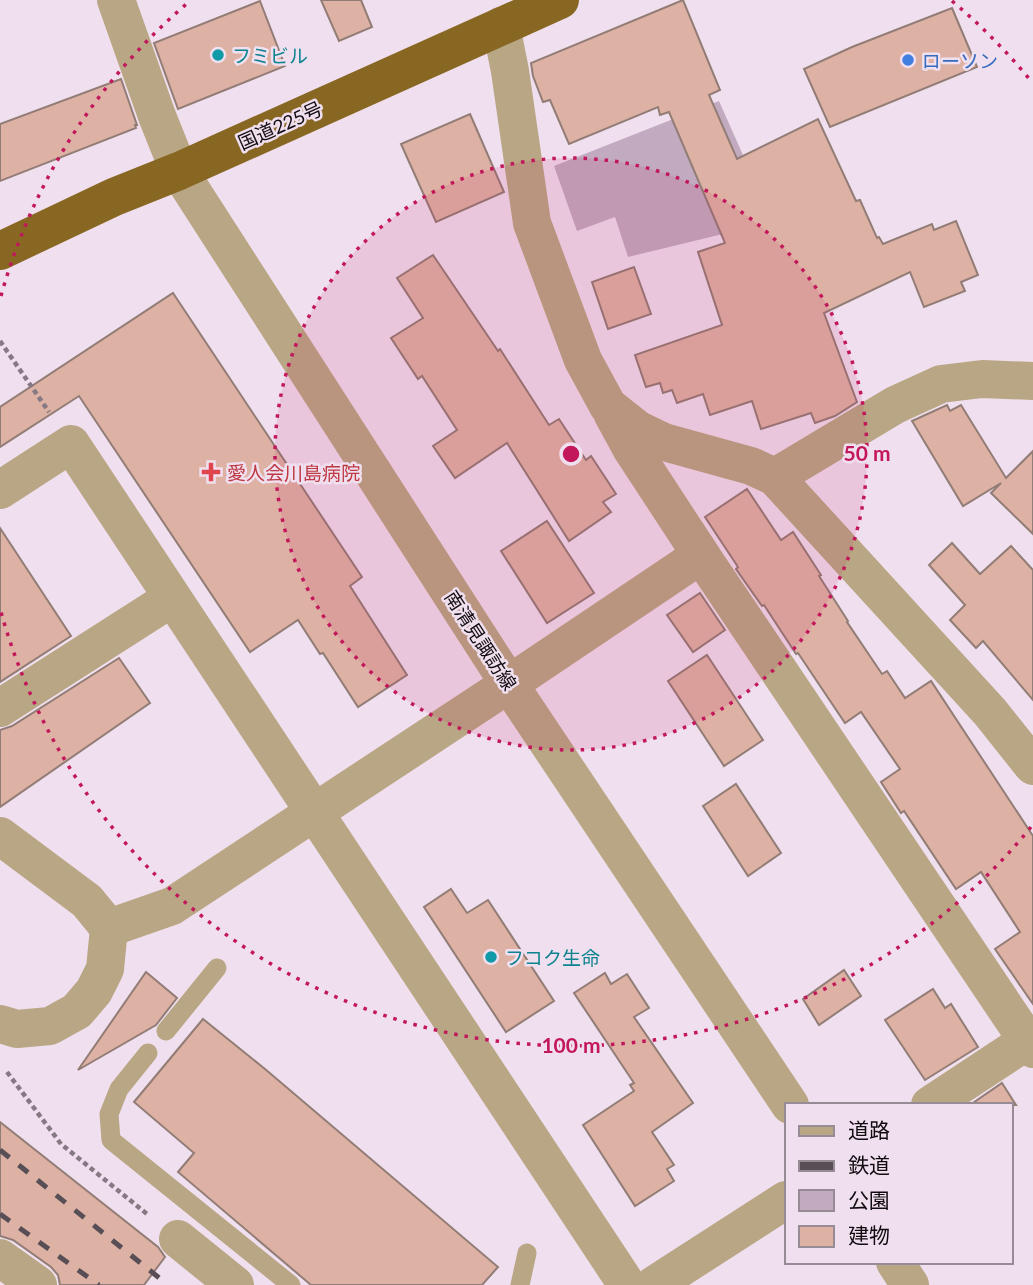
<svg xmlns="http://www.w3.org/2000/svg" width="1033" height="1285" font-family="Lato,'Noto Sans JP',sans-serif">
  <rect width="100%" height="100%" fill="#f0dfee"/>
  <polygon fill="#c2abc0" points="719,101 767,209 731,232 628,257 615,217 577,231 554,166"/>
  <g fill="#ddb1a4" stroke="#927d76" stroke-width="2">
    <polygon points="321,0 361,0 372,27 339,41"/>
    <polygon points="683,0 720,90 709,95 737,159 818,119 856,201 860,200 877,238 879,237 883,244 932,224 934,230 956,221 978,275 961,282 965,291 924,307 910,272 824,313 857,402 835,416 815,423 811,413 761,429 752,401 710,415 703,394 677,403 672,390 663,393 660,383 646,387 635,355 722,325 698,252 725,243 669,112 660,115 658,107 569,144 550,100 543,102 533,76 531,63"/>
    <polygon points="260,1 285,66 178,109 154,43"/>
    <polygon points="952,8 977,67 830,127 804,69 852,47"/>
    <polygon points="121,79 137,125 135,125 136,128 0,181 0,124"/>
    <polygon points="470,114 504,192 436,222 401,144"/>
    <polygon points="433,255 498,351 500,349 549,425 559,419 586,460 591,456 616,494 603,502 611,512 569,541 507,443 455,478 433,446 457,430 422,376 418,379 391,338 423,318 397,278"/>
    <polygon points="634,267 651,314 608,329 592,282"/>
    <polygon points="173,293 362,577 350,586 407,675 358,707 323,653 320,654 298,620 250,652 79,396 0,447 0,407"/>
    <polygon points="947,405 950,411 961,405 1006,478 1033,451 1033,534 991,493 1001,483 963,506 912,421"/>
    <polygon points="747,489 781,540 793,532 821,575 819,576 848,621 847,622 882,674 887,671 905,698 931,681 1033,836 1033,1004 995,949 1020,932 981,872 956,889 904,811 901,813 881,782 900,769 861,712 845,723 798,653 796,654 764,605 762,606 736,569 738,567 705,517"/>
    <polygon points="547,521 594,593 547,623 501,551"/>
    <polygon points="0,528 71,636 0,682"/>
    <polygon points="952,543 980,574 1011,546 1033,570 1033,700 983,641 976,648 950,620 965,605 929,565"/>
    <polygon points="700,593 725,630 693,652 667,615"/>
    <polygon points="707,655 763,740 724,766 668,681"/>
    <polygon points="119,658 150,703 0,807 0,730 12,726"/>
    <polygon points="736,784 781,853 748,876 703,806"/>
    <polygon points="451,889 467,913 488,900 554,1001 506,1032 424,907"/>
    <polygon points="844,970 861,996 819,1025 803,999"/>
    <polygon points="146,972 177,998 156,1025 78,1070"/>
    <polygon points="605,973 611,984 627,974 649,1008 634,1017 693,1103 652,1132 674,1165 667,1169 674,1181 635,1206 583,1125 634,1091 630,1085 634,1083 574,993"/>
    <polygon points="933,989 945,1008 951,1004 978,1047 925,1080 885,1020"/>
    <polygon points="203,1019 265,1069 498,1267 482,1285 311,1285 178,1172 194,1153 134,1102"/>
    <polygon points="1002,1083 1016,1105 970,1105"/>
    <polygon points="0,1122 158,1247 165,1257 144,1285 60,1285 58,1275 51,1267 13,1240 0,1236"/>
  </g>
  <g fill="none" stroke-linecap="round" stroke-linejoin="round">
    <g stroke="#857983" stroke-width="4.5" stroke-dasharray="5 3.5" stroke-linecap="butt">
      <polyline points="0,341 49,412"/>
      <polyline points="7,1072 61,1144 147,1214"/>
    </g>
    <g stroke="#b8a684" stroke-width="19">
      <polyline points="166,1031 217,968"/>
      <polyline points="148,1053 119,1089 109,1114 111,1140 291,1285"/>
      <polyline points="520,1285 527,1253"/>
    </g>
    <g stroke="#b8a684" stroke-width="38">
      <polyline points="116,0 157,116 179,171"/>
      <polyline points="501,26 510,71 532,223 583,360 608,406 637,429 664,442 751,466 775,477 990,712 1033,766"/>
      <polyline points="613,415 631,448 701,555"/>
      <polyline points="775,477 895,405 941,384 982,379 1033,381"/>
      <polyline points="0,490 71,444 627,1285"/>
      <polyline points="509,684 701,555 1033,1049"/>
      <polyline points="0,708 172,598"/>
      <polyline points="0,836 87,901 109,928 105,969 94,991 77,1011 50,1026 17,1029 0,1024"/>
      <polyline points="930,1105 1033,1037"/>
      <polyline points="178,1239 235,1285"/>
      <polyline points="0,1258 38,1285"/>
      <polyline points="654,1285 786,1200"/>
    </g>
    <g stroke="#b8a684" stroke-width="38">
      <polyline points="179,171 509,684 790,1105"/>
      <polyline points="109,928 172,906 509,684"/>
      <polyline points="895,1262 910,1285"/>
    </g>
    <polyline stroke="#876722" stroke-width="38" points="0,251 114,197 179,171 560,0"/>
    <g stroke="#574e56" stroke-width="5" stroke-dasharray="12 12" stroke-linecap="butt">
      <polyline points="0,1150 168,1285"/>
      <polyline points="0,1214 99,1285"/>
    </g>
  </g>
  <circle cx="571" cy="454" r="296" fill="#c2185b" fill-opacity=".12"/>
  <g fill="none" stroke="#c2185b" stroke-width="3.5" stroke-dasharray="3.5 7">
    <circle cx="571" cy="454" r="296"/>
    <path d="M1031 827A592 592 0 0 1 1 612M1 296A592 592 0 0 1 190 1M952 1A592 592 0 0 1 1031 81"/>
  </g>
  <g fill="#0f9aa8" stroke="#f0dfee" stroke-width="2.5">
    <circle cx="218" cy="55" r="7"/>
    <circle cx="491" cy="957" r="7"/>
  </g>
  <circle fill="#3f7fe0" stroke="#f0dfee" stroke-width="2.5" cx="908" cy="60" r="7"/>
  <path fill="#e0444e" stroke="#f0dfee" stroke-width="2.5" d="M207.5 461.5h7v7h7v7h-7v7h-7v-7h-7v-7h7z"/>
  <g text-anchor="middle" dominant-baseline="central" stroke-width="5" stroke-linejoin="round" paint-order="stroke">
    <g font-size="19" fill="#0d838f" stroke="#f0dfee" text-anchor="start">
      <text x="232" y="55">フミビル</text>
      <text x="505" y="957">フコク生命</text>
    </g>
    <g font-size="19" fill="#366cbe" stroke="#f0dfee" text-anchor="start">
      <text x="922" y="60">ローソン</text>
    </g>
    <g font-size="19" fill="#110c11" stroke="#f0dfee">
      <text transform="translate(280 125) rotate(-24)">国道225号</text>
      <text transform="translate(481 640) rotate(57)">南清見諏訪線</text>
    </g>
    <g font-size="19" fill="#be3a42" stroke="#f0dfee" text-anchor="start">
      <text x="227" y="472">愛人会川島病院</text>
    </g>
  </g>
  <circle cx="571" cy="454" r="10" fill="#c2185b" stroke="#f0dfee" stroke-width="3.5"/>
  <g font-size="21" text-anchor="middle" font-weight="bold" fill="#c2185b" stroke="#f0dfee" stroke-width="5" stroke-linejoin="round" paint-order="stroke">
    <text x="867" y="461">50 m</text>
    <text x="571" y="1053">100 m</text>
  </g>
  <rect x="785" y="1103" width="228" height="161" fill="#f0dfee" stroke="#978b96" stroke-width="2"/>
  <rect x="799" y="1126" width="35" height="10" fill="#b8a684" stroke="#978b96" stroke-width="2"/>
  <text x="848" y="1138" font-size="21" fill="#110c11">道路</text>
  <rect x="799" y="1161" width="35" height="10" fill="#574e56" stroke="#978b96" stroke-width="2"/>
  <text x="848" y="1173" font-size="21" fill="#110c11">鉄道</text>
  <rect x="799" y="1190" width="35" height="21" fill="#c2abc0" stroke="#978b96" stroke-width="2"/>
  <text x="848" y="1208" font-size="21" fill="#110c11">公園</text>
  <rect x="799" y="1226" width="35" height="21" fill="#ddb1a4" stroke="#978b96" stroke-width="2"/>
  <text x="848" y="1243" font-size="21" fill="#110c11">建物</text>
</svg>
